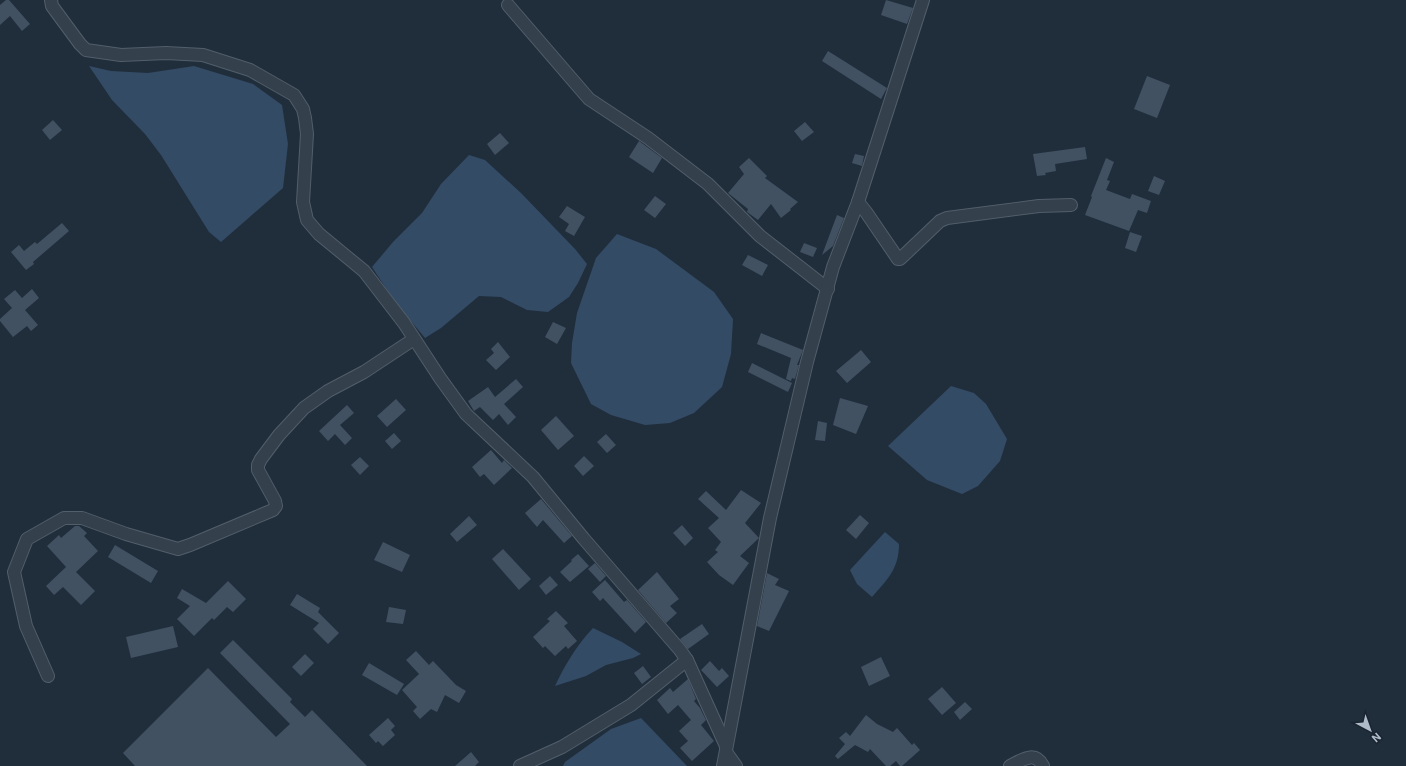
<svg xmlns="http://www.w3.org/2000/svg" width="1406" height="766" font-family="Roboto,sans-serif">
  <rect width="100%" height="100%" fill="#202e3c"/>
  <g fill="#334b65">
    <polygon points="89,66 111,71 148,73 194,66 253,84 282,105 288,144 283,188 221,242 209,232 161,155 145,134 112,100"/>
    <polygon points="469,155 485,160 521,193 575,249 587,264 578,283 569,297 548,312 527,310 501,297 479,296 441,328 425,338 395,302 372,267 393,242 422,213 441,184"/>
    <polygon points="617,234 656,249 714,292 733,319 731,354 722,387 694,413 670,423 645,425 611,415 591,404 571,363 572,343 577,313 596,258"/>
    <polygon points="951,386 974,393 986,404 1007,439 1000,461 978,486 962,494 927,480 888,446"/>
    <path d="M885,532L899,544C899,569 887,580 872,597L857,584L850,570Z"/>
    <path d="M593,628L622,642L641,654L633,658L606,665L586,676L555,686C565,665 576,646 593,628Z"/>
    <polygon points="641,718 687,766 563,766 565,762 611,729"/>
  </g>
  <g fill="#415161">
    <polygon points="6,0 9,0 30,24 22,31 10,16 0,25 0,5"/>
    <polygon points="886,0 913,8 907,24 881,15"/>
    <polygon points="828,51 887,88 881,99 822,61"/>
    <polygon points="1147,76 1170,85 1157,118 1134,109"/>
    <polygon points="53,120 62,130 50,140 42,130"/>
    <polygon points="805,122 814,132 802,141 794,131"/>
    <polygon points="500,133 509,143 495,155 487,144"/>
    <polygon points="639,141 662,158 653,173 629,157"/>
    <polygon points="1085,147 1087,159 1055,164 1056,171 1045,173 1046,175 1037,176 1033,154"/>
    <polygon points="855,154 864,156 862,166 852,163"/>
    <polygon points="749,158 767,176 765,178 798,202 790,209 791,210 781,218 771,204 758,220 747,212 748,209 728,193 744,174 739,167"/>
    <polygon points="1106,158 1114,162 1107,180 1110,181 1106,190 1130,199 1132,194 1151,201 1147,213 1138,210 1129,231 1085,215 1092,197 1091,196"/>
    <polygon points="1154,176 1165,181 1159,195 1148,191"/>
    <polygon points="655,196 666,204 655,218 644,210"/>
    <polygon points="567,206 585,217 574,236 565,231 569,224 559,217"/>
    <polygon points="837,215 844,218 833,246 822,255"/>
    <polygon points="62,223 69,231 33,262 34,264 26,270 11,252 19,245 24,251 35,242 37,244"/>
    <polygon points="1130,232 1142,236 1136,252 1125,248"/>
    <polygon points="804,243 817,248 813,257 800,252"/>
    <polygon points="748,255 768,265 762,276 742,265"/>
    <polygon points="32,289 39,298 25,310 38,325 31,331 27,326 13,337 0,321 0,319 12,308 4,299 15,290 22,298"/>
    <polygon points="553,322 566,328 557,344 545,337"/>
    <polygon points="761,333 803,350 797,365 799,365 795,379 792,378 791,381 786,379 791,358 757,344"/>
    <polygon points="498,342 510,357 496,370 486,360 494,353 491,349"/>
    <polygon points="861,350 871,362 847,383 836,371"/>
    <polygon points="752,363 792,383 788,392 748,372"/>
    <polygon points="516,379 523,387 504,404 516,417 508,425 499,414 493,420 480,407 474,411 468,401 488,387 495,397"/>
    <polygon points="840,398 868,406 856,434 833,425"/>
    <polygon points="396,399 406,410 387,427 377,416"/>
    <polygon points="347,405 354,413 340,425 352,438 345,445 335,434 328,441 319,431"/>
    <polygon points="556,416 574,436 558,450 541,430"/>
    <polygon points="818,421 827,423 825,441 815,440"/>
    <polygon points="394,433 401,441 392,449 385,441"/>
    <polygon points="606,434 616,445 607,453 597,442"/>
    <polygon points="491,450 502,463 504,460 512,468 494,485 484,474 480,477 472,467"/>
    <polygon points="584,456 594,466 583,476 574,466"/>
    <polygon points="360,457 369,466 360,475 351,465"/>
    <polygon points="741,490 761,503 745,523 759,538 740,556 749,563 733,585 719,575 707,562 718,552 715,550 721,542 708,528 719,518 698,499 706,491 726,510"/>
    <polygon points="541,499 572,536 564,543 543,520 537,527 525,513"/>
    <polygon points="860,515 869,523 856,539 846,530"/>
    <polygon points="469,516 477,525 457,542 450,534"/>
    <polygon points="682,525 693,538 685,546 673,533"/>
    <polygon points="75,526 79,526 87,533 84,536 98,551 76,572 95,591 81,605 63,587 54,595 46,586 66,567 47,546 59,535 61,538"/>
    <polygon points="383,542 410,555 402,572 374,560"/>
    <polygon points="115,545 158,571 151,583 108,557"/>
    <polygon points="503,549 531,579 519,590 492,559"/>
    <polygon points="578,554 589,566 570,582 560,572 572,561 571,560"/>
    <polygon points="595,563 606,576 600,582 588,569"/>
    <polygon points="657,572 679,599 670,606 677,613 666,623 638,590"/>
    <polygon points="767,573 779,579 775,585 789,591 769,631 757,626"/>
    <polygon points="550,576 558,585 546,595 539,586"/>
    <polygon points="605,580 624,602 627,600 646,622 635,633 603,598 600,601 592,592"/>
    <polygon points="228,581 246,599 233,612 227,607 214,620 212,618 194,636 177,619 190,606 177,598 182,589 206,603"/>
    <polygon points="297,594 320,608 318,612 339,633 328,644 313,629 319,623 290,605"/>
    <polygon points="389,607 406,610 403,624 386,622"/>
    <polygon points="556,611 568,623 564,626 577,641 568,649 566,646 555,656 545,646 543,648 533,637 550,621 547,619"/>
    <polygon points="702,624 709,634 688,649 680,639"/>
    <polygon points="173,626 178,647 131,658 126,637"/>
    <polygon points="233,640 292,699 290,702 305,717 312,710 367,766 135,766 123,753 208,668 276,737 290,724 220,653"/>
    <polygon points="416,651 429,665 433,661 456,685 466,691 459,703 445,695 437,712 431,709 420,719 413,711 417,707 402,690 419,674 406,660"/>
    <polygon points="305,654 314,663 301,676 292,667"/>
    <polygon points="881,657 890,676 869,686 861,667"/>
    <polygon points="710,661 719,671 722,668 729,676 717,687 701,670"/>
    <polygon points="369,663 404,684 397,695 362,675"/>
    <polygon points="643,666 651,677 642,684 634,673"/>
    <polygon points="688,679 696,699 694,701 700,708 706,720 701,725 714,741 692,761 680,748 688,741 679,731 691,720 678,705 668,714 657,700 670,688 673,692"/>
    <polygon points="942,687 956,703 942,715 928,699"/>
    <polygon points="965,702 972,709 960,720 954,712"/>
    <polygon points="866,715 877,724 893,732 897,728 912,745 914,743 920,750 902,766 900,766 896,761 890,766 886,766 870,749 868,752 855,745 838,759 835,756 845,744 839,738 846,732 850,736"/>
    <polygon points="388,718 395,726 391,730 395,735 383,746 378,741 376,743 369,735"/>
    <polygon points="471,752 479,762 475,766 455,766"/>
  </g>
  <g fill="none" stroke-linecap="round" stroke-linejoin="round">
    <defs>
      <g id="minor">
        <polyline points="51,0 52,6 80,44 86,50 121,55 166,53 203,55 250,70 294,95 303,109 305,118 307,134 303,202 307,220 319,234 364,271 404,323 440,378 466,414 533,477 584,539 680,650 687,660 726,746"/>
        <polyline points="508,5 589,99 648,138 708,184 760,236 828,289"/>
        <polyline points="858,202 866,212 898,259 900,259 940,221 947,218 1039,206 1071,205"/>
        <polyline points="48,676 26,626 14,572 27,539 64,518 82,518 126,534 178,549 190,545 273,510 276,506 275,501 258,470 258,465 261,459 279,435 304,408 328,391 364,372 414,339"/>
        <polyline points="726,752 736,766"/>
        <polyline points="520,766 562,747 631,705 687,660"/>
        <polyline points="723,766 770,518 807,362 833,267 858,202 923,0"/>
        <path d="M1010,766C1022,760 1035,750 1043,766"/>
      </g>
    </defs>
    <use href="#minor" stroke="#525e6a" stroke-width="14"/>
    <use href="#minor" stroke="#34404c" stroke-width="12"/>
  </g>
  <g transform="translate(1370 730) rotate(139)" stroke="#1a2531" stroke-width="3" paint-order="stroke">
  <path d="M0-3L7 15L0 10L-7 15Z" fill="#afbbc8"/>
  <text y="-6" font-size="11" font-weight="bold" text-anchor="middle" fill="#afbbc8">N</text>
  </g>
</svg>
